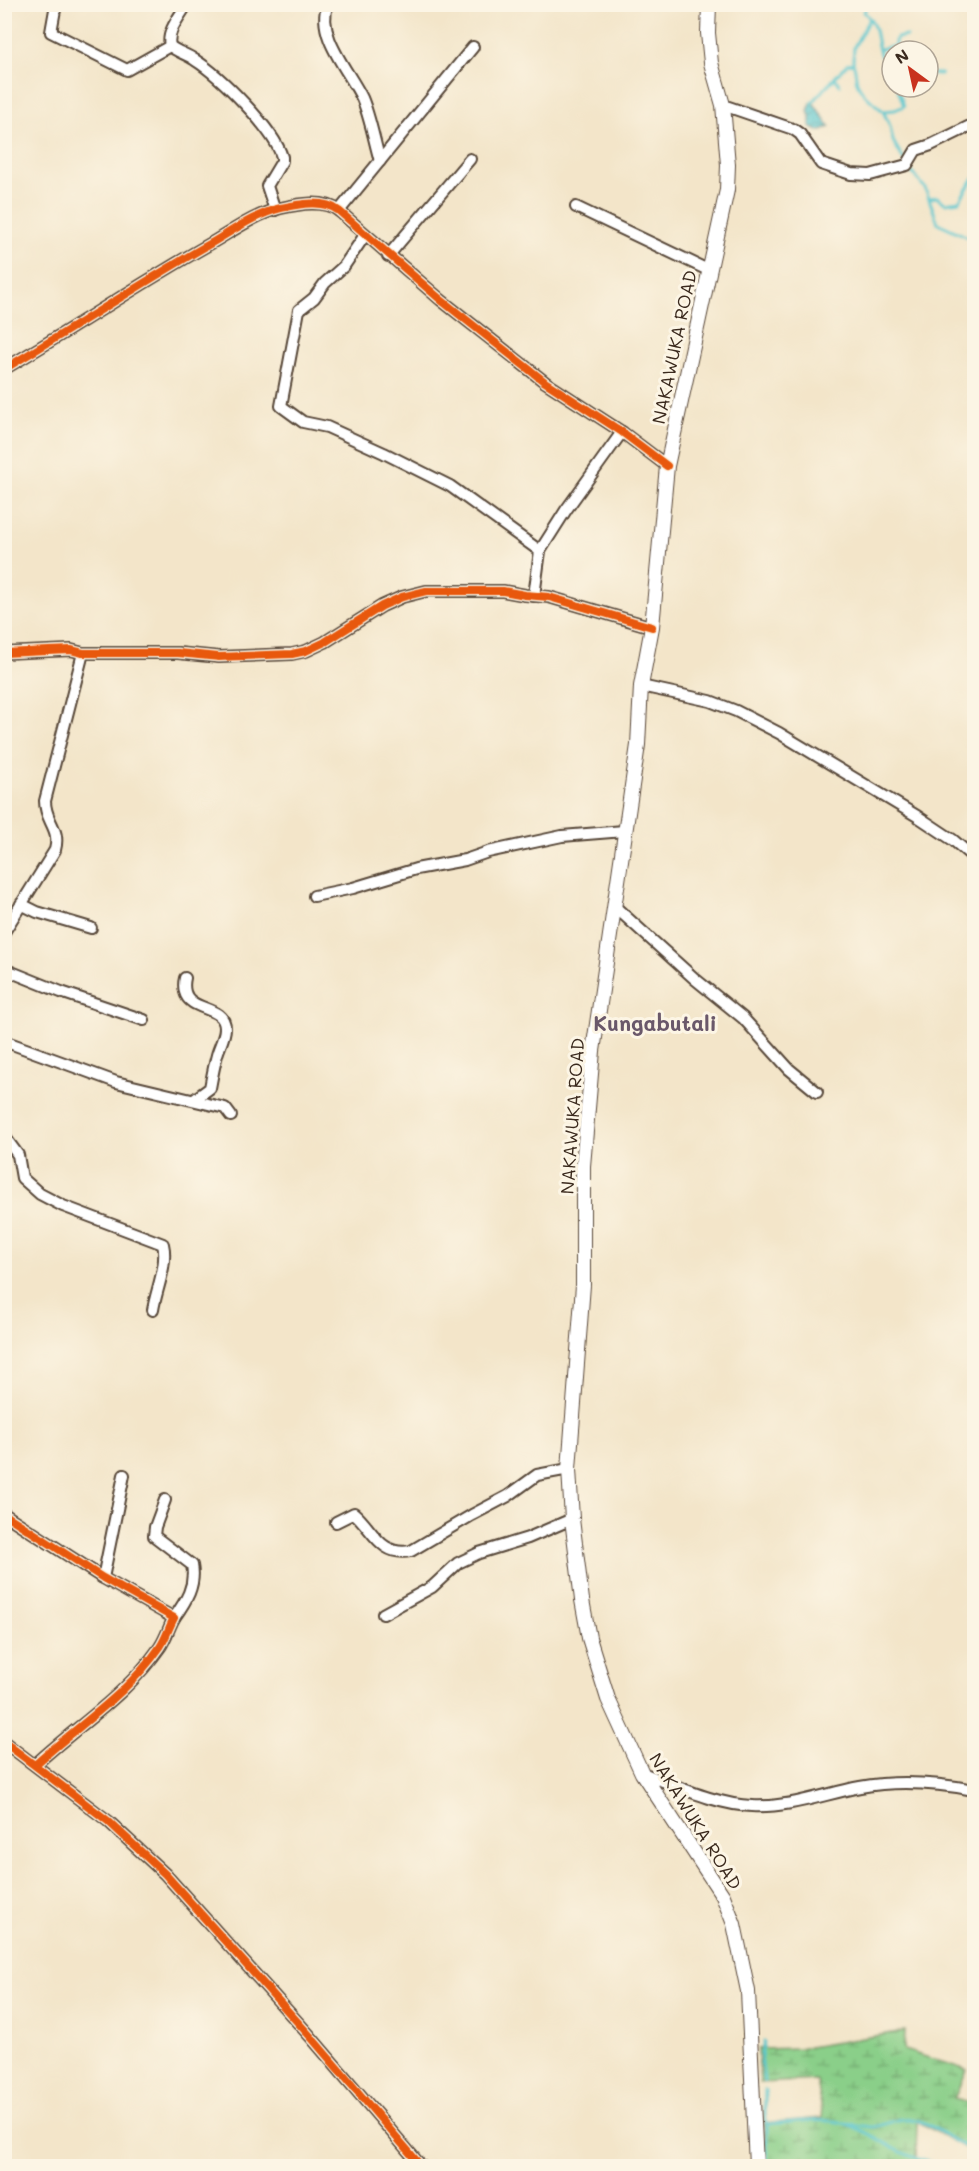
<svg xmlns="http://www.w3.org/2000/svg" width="979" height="2171" font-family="Mali,sans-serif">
  <defs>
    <pattern id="wetland-marsh" width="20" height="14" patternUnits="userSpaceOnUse" patternTransform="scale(1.5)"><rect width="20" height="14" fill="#8acf89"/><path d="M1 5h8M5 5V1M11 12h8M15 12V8" fill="none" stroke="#72a86f"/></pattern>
    <pattern id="water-waves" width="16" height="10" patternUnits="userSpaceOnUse" patternTransform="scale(1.5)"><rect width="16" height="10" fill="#59c6ce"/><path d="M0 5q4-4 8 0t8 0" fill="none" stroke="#4ba1a7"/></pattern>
  </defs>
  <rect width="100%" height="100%" fill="#fcf5e5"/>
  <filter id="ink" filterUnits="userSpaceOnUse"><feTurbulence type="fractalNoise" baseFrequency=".0167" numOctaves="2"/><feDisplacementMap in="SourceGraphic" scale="12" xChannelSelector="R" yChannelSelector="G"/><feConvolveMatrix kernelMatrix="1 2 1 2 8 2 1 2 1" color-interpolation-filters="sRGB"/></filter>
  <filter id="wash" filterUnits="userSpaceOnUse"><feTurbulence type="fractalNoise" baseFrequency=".008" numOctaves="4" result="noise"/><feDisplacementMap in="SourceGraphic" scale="24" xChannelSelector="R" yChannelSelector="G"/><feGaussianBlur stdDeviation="1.35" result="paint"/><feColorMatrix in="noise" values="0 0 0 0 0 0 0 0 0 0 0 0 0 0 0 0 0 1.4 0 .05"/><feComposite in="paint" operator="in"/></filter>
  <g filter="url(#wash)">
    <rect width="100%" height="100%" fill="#f3e5c9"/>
    <polygon fill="url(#wetland-marsh)" stroke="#627c54" stroke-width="1.5" points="905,2031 904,2050 967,2070 954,2099 974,2104 974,2150 965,2148 917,2121 916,2158 941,2166 766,2166 764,2123 823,2118 817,2080 760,2083 758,2049 803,2048"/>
    <polygon fill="url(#water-waves)" stroke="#4a7876" stroke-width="1.5" points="811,103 814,104 830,127 818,131 810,127 810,116 808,111"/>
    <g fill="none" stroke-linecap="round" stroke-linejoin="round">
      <g stroke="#59c6ce" stroke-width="3">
        <path d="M867,4L864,12C878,25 875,38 880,54C882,61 889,69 892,76"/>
        <polyline points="880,49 895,46 895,41 897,38 906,36"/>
        <path d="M853,63C856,69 855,75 857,82C861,94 874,103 883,111"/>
        <polyline points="928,74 941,74"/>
        <polyline points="835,78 840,85"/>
        <polyline points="897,87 904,106 895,110 883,111 890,126 893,141 905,162"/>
        <polyline points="812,103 847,64 853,63 854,47 868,21 871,19"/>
        <polyline points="908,168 925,188 938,223 970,238 974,247"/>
        <polyline points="930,198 937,197 945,203 959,201 974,178"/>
        <polyline points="764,2041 761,2056 764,2082"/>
        <path d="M765,2090V2120L767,2124C789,2122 811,2119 833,2121C857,2124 880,2141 901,2152C914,2158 928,2162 941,2166"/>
        <path d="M845,2123C854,2124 866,2127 873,2127C886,2126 896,2117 910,2119C934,2122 951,2144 974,2150"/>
        <polyline points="767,2125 766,2160 771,2166"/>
        <polyline points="912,2163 924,2166"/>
      </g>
    </g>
  </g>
  <g filter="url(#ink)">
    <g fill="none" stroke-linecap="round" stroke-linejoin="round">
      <defs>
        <g id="minor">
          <polyline points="56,4 51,32 127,70 170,46"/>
          <path d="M187,4C180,16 166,32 170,46C177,52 187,54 195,60C219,75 274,129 282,157V161L267,186L275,210"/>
          <path d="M328,4C315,34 349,71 362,98C370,117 374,140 380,161"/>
          <polyline points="723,105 793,129 800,134 821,164 851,174 870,175 907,165 916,150 931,145 974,124"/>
          <polyline points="576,207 710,271"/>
          <polyline points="339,211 473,47"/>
          <polyline points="365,235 344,266 325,283 314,298 299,310 281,406 303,422 327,427 384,453 450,486 540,551"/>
          <polyline points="388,256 470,159"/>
          <path d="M4,369C73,329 139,284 208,245C231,232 255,214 281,208C299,204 324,199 339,211L441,300L545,382L622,432L667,466"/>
          <polyline points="534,596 540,551 566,510 622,432"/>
          <polyline points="4,653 71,650 83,653 178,653 219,657 292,654 306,651 325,642 382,606 402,597 426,591 503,591 525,595 549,597 652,627"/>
          <polyline points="641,686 710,701 736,711 779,733 917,816 953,840 974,858"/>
          <polyline points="314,896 353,888 416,869 465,860 488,852 562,836 624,831"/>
          <polyline points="21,904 37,912 91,928"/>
          <polyline points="614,906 695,979 743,1018 789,1069 817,1092"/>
          <path d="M4,932L55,850C61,828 45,822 45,801L83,653"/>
          <polyline points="4,969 61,992 144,1020"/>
          <path d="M185,978C184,982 184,988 185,992C190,1012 225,1005 225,1028C225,1037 219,1047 217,1055C214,1066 212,1077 210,1088L195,1099"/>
          <polyline points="4,1041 116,1082 225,1108 231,1116"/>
          <path d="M4,1136L18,1155L22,1178L40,1194L63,1206L163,1244C168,1265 156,1290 153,1310"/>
          <path d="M165,1500L155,1527L154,1536L192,1565C196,1586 186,1601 174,1618"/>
          <path d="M4,1514L103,1578L174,1618C169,1627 166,1638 160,1647C125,1697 79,1724 36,1764"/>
          <path d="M336,1522L354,1513C373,1529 380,1557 411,1551L472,1515L508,1496L537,1475L569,1469"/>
          <polyline points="103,1578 124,1475"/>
          <polyline points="383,1614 432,1587 458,1563 479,1553 528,1538 572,1519"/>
          <polyline points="4,1742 108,1821 165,1874 310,2036 421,2166"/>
          <path d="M642,1773C675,1785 716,1805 752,1806C790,1808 823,1794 860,1787C898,1780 937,1783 974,1790"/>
        </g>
        <polyline id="major" points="709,4 708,33 711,63 723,105 728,165 727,190 667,466 652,627 641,686 638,745 593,1051 583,1166 583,1285 569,1469 572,1519 582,1600 589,1638 608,1699 642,1773 723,1896 734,1924 748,1991 756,2166"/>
      </defs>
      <use href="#minor" stroke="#574638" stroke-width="14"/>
      <use href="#major" stroke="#574638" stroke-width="16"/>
      <use href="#minor" stroke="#fff" stroke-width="10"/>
      <use href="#major" stroke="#fff" stroke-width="14"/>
      <defs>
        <g id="cycleway">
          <path d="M4,369C73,329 139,284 208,245C231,232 255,214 281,208C299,204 324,199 339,211L441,300L545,382L622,432L667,466"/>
          <polyline points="4,653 71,650 83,653 178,653 219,657 292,654 306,651 325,642 382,606 402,597 426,591 503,591 525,595 549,597 652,627"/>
          <path d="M4,1514L103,1578L174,1618C169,1627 166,1638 160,1647C125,1697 79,1724 36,1764"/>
          <polyline points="4,1742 108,1821 165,1874 310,2036 421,2166"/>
        </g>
      </defs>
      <use href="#cycleway" stroke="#fcf5e5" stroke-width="11"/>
      <use href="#cycleway" stroke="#e8590c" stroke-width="8"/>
    </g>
  </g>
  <g text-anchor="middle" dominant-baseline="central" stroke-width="6" stroke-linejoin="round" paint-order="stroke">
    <g font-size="18" fill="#3b2a1e" stroke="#fcf5e5">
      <text transform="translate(674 347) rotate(-78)">NAKAWUKA ROAD</text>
      <text transform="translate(572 1116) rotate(-86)">NAKAWUKA ROAD</text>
      <text transform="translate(696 1821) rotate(58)">NAKAWUKA ROAD</text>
    </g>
    <g font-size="21" font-weight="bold" fill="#6a586a" stroke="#fcf5e5">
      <text x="655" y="1022">Kungabutali</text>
    </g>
  </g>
  <rect width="979" height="2171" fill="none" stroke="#fcf5e5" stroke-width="24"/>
  <g transform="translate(910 69) rotate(327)"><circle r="28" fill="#fcf5e5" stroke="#afa495" stroke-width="1.5"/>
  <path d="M0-4.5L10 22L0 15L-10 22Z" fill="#c8321e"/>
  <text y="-9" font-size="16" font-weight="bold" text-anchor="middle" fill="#3b2a1e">N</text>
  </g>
</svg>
